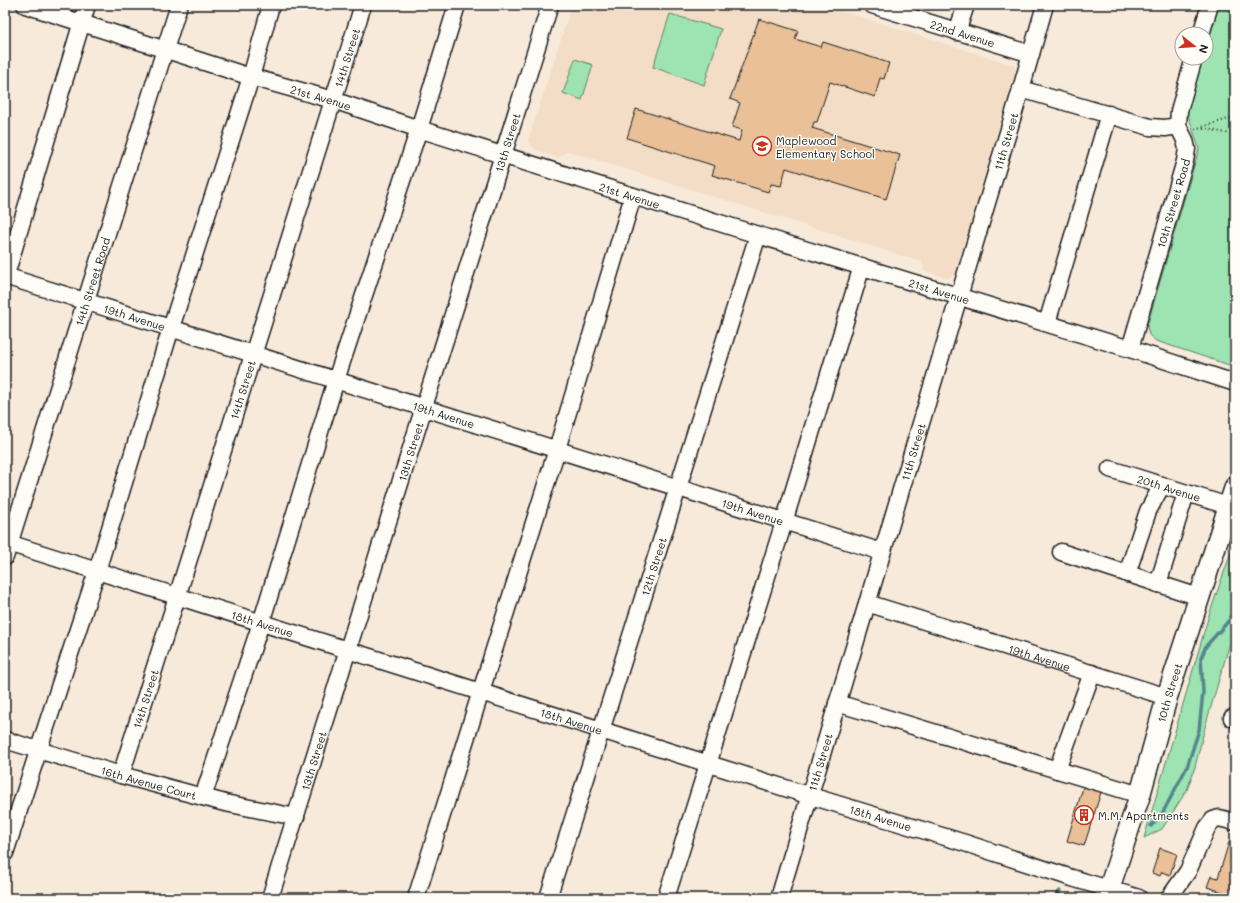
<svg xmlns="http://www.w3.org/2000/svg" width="1240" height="903" font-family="Mali,sans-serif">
  <rect width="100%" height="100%" fill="#f7eada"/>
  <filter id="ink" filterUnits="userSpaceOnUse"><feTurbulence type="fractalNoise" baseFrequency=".025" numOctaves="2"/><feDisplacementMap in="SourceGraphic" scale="8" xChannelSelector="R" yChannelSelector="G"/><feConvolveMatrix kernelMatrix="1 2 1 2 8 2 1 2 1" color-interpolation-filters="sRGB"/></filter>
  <g filter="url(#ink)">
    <polygon fill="#f3ddc6" points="572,5 822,5 1013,65 1016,70 956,273 952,276 947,278 924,271 922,262 568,151 558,158 535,150 528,141"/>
    <g fill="#9de4b2" stroke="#5c8067">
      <polygon points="1219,5 1235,5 1235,367 1156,341 1149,335 1147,326 1199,149 1187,111 1203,58 1206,58 1206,47"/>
      <polygon points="670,14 721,29 704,85 653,67"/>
      <polygon points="575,59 593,65 582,100 563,93"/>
      <polygon points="1235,541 1235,626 1205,727 1195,767 1187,790 1162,829 1144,838 1209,615"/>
    </g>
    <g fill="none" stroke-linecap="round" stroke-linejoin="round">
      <g stroke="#56868d" stroke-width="3.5">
        <polyline points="1151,826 1163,812 1187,767 1199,730 1203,692 1201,658 1206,646 1233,616 1235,612"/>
        <polyline points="1054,898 1060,891"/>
      </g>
    </g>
    <g fill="#e9c098" stroke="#1c1c1c">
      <polygon points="759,19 798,31 795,39 821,47 823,42 889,63 884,79 880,78 875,97 830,82 817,122 814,122 812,128 900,155 886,199 786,168 781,186 771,184 768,192 712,175 715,166 627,138 636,109 739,141 742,130 732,127 740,103 730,99"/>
      <polygon points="1084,784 1102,789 1084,846 1067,841"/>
      <polygon points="1229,842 1235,844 1235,896 1207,887 1211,876 1218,878"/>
      <polygon points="1160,848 1177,854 1170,875 1162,872 1160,876 1152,873"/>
    </g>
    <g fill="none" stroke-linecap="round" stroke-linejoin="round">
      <defs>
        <g id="minor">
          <path id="s1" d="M25,5L251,77L333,100L419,129L758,235L1130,349L1235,383"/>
          <path id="s2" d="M872,5L1031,54"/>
          <polyline points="957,32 966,5"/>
          <polyline points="1201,34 1210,5"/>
          <polyline points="1021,89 1150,127 1165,128 1178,126"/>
          <path id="s3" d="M5,276L882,552"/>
          <polyline points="5,278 87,5"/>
          <polyline points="1047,323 1109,114"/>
          <path id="s4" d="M1130,349L1185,161L1187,149L1185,140L1178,126L1179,111L1194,58"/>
          <path id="s5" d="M1110,469L1228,506"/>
          <path id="s6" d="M5,542L801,793L965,843L1072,878L1139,898"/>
          <polyline points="1061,552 1199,597"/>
          <path id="s7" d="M5,557L179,5"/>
          <polyline points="1127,574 1148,511 1162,485"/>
          <polyline points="1158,584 1186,493"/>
          <path id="s8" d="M867,603L1167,697"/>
          <polyline points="837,703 1140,795"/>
          <polyline points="1232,718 1235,719"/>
          <path id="s9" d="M5,740L121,775L225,803L296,817"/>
          <polyline points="1057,770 1092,673"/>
          <path id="s10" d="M121,775L363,5"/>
          <polyline points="203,797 261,623 336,380 419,129 457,5"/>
          <polyline points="5,853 97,571 171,328 251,77 271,5"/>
          <path id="s11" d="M270,898L550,5"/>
          <polyline points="416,898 554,459 633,196"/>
          <path id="s12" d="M548,898L758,235"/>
          <polyline points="666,898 784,522 862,266"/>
          <path id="s13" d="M779,898L1021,89L1045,5"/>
          <polyline points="1169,898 1188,871 1207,828 1213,820 1219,818 1235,822"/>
        </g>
        <g id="major">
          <path id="s14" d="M1106,898L1140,795L1167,697L1235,487"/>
        </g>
      </defs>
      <use href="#minor" stroke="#1c1c1c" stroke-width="19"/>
      <use href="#major" stroke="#1c1c1c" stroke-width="23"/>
      <g stroke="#1c1c1c" stroke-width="2" stroke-dasharray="1 3" stroke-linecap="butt">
        <polyline points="1203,128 1235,135"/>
        <polyline points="1195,129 1235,117"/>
      </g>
      <use href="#minor" stroke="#fdfcf7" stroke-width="16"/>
      <use href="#major" stroke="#fdfcf7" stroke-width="20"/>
    </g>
  </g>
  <defs>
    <symbol id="school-ring" viewBox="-11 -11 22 22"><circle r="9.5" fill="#fdfcf7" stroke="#c8321e" stroke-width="1.5"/><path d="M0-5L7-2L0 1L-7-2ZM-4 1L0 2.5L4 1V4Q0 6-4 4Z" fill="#c8321e"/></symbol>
    <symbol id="building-ring" viewBox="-11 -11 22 22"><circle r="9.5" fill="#fdfcf7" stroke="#c8321e" stroke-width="1.5"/><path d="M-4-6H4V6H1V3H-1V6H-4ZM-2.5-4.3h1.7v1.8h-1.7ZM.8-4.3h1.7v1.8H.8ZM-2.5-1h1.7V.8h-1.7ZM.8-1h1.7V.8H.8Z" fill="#c8321e"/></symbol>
  </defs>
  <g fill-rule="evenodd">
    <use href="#school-ring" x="751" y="135" width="22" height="22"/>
    <use href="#building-ring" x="1073" y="804" width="22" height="22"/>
  </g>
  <g text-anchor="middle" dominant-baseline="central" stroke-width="3" stroke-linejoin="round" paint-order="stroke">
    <g font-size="11" fill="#1c1c1c" stroke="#fdfcf7">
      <text stroke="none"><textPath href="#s2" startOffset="95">22nd Avenue</textPath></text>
      <text stroke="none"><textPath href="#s10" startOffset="752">14th Street</textPath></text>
      <text stroke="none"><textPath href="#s1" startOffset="310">21st Avenue</textPath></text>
      <text stroke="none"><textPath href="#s13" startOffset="790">11th Street</textPath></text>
      <text stroke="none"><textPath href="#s11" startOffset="792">13th Street</textPath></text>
      <text stroke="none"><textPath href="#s1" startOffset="634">21st Avenue</textPath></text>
      <text stroke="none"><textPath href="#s4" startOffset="152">10th Street Road</textPath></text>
      <text stroke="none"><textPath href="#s7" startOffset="289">14th Street Road</textPath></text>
      <text stroke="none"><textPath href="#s1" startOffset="958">21st Avenue</textPath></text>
      <text stroke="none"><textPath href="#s3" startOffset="136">19th Avenue</textPath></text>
      <text stroke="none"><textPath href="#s10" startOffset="404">14th Street</textPath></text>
      <text stroke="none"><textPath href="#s3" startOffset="460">19th Avenue</textPath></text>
      <text stroke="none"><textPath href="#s11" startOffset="468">13th Street</textPath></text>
      <text stroke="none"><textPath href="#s13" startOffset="466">11th Street</textPath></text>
      <text stroke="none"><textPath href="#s5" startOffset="62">20th Avenue</textPath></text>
      <text stroke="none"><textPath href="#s3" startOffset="784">19th Avenue</textPath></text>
      <text stroke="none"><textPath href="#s12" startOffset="348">12th Street</textPath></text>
      <text stroke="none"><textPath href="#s6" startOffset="270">18th Avenue</textPath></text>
      <text stroke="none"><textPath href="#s8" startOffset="181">19th Avenue</textPath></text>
      <text stroke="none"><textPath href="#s14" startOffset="215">10th Street</textPath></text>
      <text stroke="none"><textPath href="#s10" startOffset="80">14th Street</textPath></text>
      <text stroke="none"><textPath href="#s6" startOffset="594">18th Avenue</textPath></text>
      <text stroke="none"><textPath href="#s11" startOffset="144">13th Street</textPath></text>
      <text stroke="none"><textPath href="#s13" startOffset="142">11th Street</textPath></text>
      <text stroke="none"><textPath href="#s9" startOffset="150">16th Avenue Court</textPath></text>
      <text stroke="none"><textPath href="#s6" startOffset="918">18th Avenue</textPath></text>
    </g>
    <g font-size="11" fill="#1c1c1c" stroke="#fdfcf7" text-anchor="start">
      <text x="776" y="140">Maplewood<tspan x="776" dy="13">Elementary School</tspan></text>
      <text x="1098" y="815">M.M. Apartments</text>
    </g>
  </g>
  <rect width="1240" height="903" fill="none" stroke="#fdfcf7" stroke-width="20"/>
  <rect x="10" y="10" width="1220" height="883" fill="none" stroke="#1c1c1c" stroke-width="1.5" filter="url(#ink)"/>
  <g transform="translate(1194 46) rotate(107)"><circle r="19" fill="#fdfcf7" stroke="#a3a29f"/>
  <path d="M0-3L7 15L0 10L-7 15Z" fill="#c8321e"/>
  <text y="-6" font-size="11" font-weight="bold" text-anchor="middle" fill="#1c1c1c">N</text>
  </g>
</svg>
